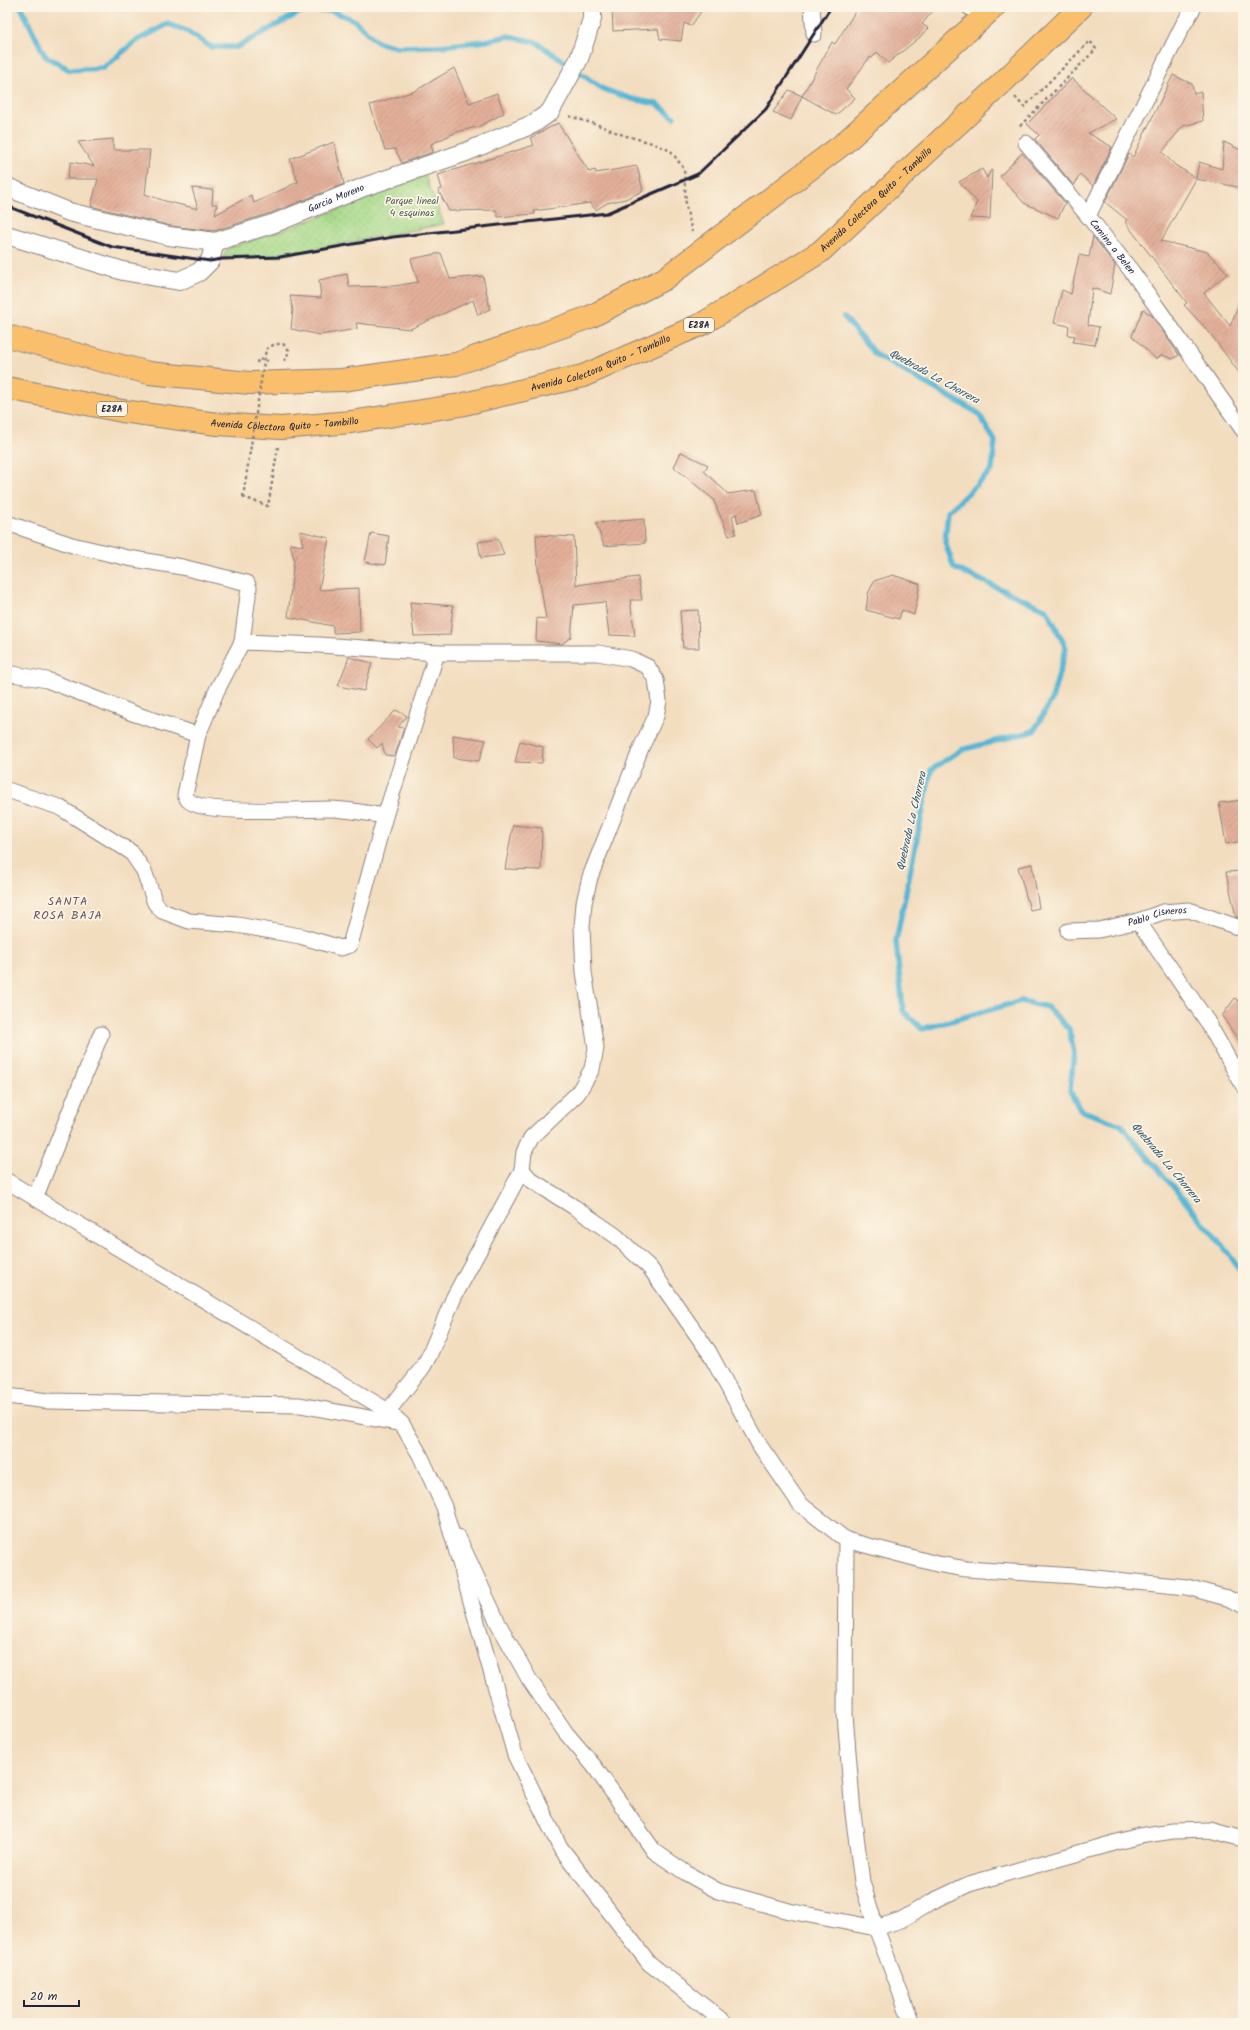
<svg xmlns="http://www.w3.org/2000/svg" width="1250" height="2030" font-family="Kalam,sans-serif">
  <defs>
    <pattern id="park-dots" width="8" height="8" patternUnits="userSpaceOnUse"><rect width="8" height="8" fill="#a6d989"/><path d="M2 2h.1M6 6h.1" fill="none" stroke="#8fba77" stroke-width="1.8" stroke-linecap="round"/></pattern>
    <pattern id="building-hatch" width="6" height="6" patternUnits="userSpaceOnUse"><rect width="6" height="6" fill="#e3b09a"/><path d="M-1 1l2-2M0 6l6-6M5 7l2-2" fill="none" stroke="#c29786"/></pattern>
  </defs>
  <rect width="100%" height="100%" fill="#fcf5e5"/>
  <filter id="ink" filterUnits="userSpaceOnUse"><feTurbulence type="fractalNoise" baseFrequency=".025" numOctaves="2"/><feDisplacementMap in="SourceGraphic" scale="8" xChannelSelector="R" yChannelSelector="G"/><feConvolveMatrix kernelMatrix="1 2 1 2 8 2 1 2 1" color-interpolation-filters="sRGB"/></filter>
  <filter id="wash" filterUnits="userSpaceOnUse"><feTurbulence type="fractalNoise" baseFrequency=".012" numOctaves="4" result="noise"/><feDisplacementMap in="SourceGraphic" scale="16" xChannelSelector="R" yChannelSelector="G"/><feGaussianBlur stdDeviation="0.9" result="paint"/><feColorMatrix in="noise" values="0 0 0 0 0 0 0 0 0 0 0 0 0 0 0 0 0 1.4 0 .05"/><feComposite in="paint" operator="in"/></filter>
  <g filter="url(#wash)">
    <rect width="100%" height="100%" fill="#f3ddbf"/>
    <polygon fill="url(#park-dots)" stroke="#647e62" points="425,176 444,224 280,256 235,258 235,255 222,259 228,248 295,226"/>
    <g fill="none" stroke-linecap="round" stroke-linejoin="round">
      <g stroke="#56b6d4" stroke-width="5.5">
        <polyline points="21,7 45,56 70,70 103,68 136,41 168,24 187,31 211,47 237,47 302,11 332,11 354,20 377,42 397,47 440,46 486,41 508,36 536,42 603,89 632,99 657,104 674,117"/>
        <polyline points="844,317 876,355 978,413 995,441 992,470 948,512 945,542 954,568 1047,610 1066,648 1052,699 1034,731 961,750 931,770 896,941 903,1011 922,1029 1021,1001 1047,1007 1069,1029 1074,1053 1070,1091 1080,1110 1121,1125 1222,1245 1243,1274"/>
      </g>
    </g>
    <g id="blocks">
      <g fill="url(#building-hatch)">
        <polygon points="612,7 704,7 691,26 684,23 681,41 660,39 658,29 613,31"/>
        <polygon points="858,7 936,7 922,24 928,28 919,38 888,63 877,52 872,58 870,57 846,89 855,98 836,115 802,96 832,42 835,44"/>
        <polygon points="454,68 469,103 497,93 504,113 480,126 457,132 431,144 433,152 402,163 395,149 385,150 370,105 415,91"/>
        <polygon points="1173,75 1192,84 1194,94 1201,92 1203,121 1183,126 1162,152 1175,165 1196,178 1199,162 1222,169 1224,142 1243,151 1243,188 1196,179 1161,241 1207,252 1228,273 1204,293 1230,326 1243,295 1243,378 1209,332 1184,305 1187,303 1125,222 1127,220 1105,202 1129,154 1133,157"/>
        <polygon points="1072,78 1116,119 1088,133 1112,147 1093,186 1080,174 1074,186 1035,139 1039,135 1027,124"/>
        <polygon points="789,90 802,96 791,120 773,112"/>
        <polygon points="558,123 589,172 595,170 596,173 637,166 643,191 625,199 607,203 596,210 590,203 534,211 535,214 498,217 496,210 449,211 438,190 442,189 438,175 534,145 530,138"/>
        <polygon points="113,139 113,150 150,150 145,194 165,201 198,209 192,188 213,190 212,204 217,204 215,215 251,195 254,203 298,182 290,159 334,142 344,184 271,213 214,231 171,226 91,206 98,179 67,179 71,162 94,166 78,142"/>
        <polygon points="1022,153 1065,203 1058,218 1024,203 1000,176"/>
        <polygon points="982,169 987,178 991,170 992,170 990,219 970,218 977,202 959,182"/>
        <polygon points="1093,236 1115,265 1110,294 1092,288 1088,325 1099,327 1095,345 1073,342 1075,336 1068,335 1069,326 1054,323 1062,290 1071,294 1079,255 1089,257"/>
        <polygon points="441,253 450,279 483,276 490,309 478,315 473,300 410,329 356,323 357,329 320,335 291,329 293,310 290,296 321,298 319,280 347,274 349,287 394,286 418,282 411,259"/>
        <polygon points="1143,309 1152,316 1179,355 1173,359 1162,355 1156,359 1132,336"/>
        <polygon points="681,452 708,465 704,471 726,492 727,494 756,490 762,515 738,523 736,514 732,516 736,534 729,536 713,499 674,467"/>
        <polygon points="644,519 645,543 604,546 596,523"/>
        <polygon points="300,531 329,538 319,590 359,588 360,632 333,633 333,626 288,617 294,559 290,544 303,546"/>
        <polygon points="371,533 389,536 385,565 365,562"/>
        <polygon points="536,535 574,537 576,585 638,577 642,600 630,600 635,636 609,635 605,602 574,605 571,637 562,644 536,641 537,618 546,619 538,569"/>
        <polygon points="498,539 504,555 481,558 478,542"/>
        <polygon points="893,575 920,584 914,615 902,610 899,619 866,610 868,594 874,581"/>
        <polygon points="410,602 453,606 450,635 414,636"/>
        <polygon points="698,610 699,648 683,648 680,611"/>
        <polygon points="349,657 372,663 364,691 338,686"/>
        <polygon points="396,710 407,716 398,727 404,728 395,756 385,755 382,743 377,748 368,739"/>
        <polygon points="453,735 486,740 479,761 454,758"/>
        <polygon points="520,741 543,747 542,763 515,762"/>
        <polygon points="1243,800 1243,841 1226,844 1219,803"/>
        <polygon points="513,825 542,828 541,870 505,869"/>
        <polygon points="1032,864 1039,908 1030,910 1018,867"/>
        <polygon points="1243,871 1243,919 1236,917 1226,872"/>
        <polygon points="1235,998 1243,1006 1243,1047 1222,1016"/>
      </g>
    </g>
  </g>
  <g filter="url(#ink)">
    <use href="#blocks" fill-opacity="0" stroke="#8a807d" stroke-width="1"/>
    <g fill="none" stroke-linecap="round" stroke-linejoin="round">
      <defs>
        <g id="minor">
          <polyline points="812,7 814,34"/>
          <polyline points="969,7 983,17"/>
          <path id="s1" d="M1026,143L1088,216L1133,273L1243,430"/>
          <polyline points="1088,216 1183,25 1194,7"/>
          <path d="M7,523L72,545L128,558L182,567L247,583L249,588L242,642L217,690L198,735L185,795C186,797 187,799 188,800C203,816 303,809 327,809C346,809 366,813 385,816"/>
          <polyline points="242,642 319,645 437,653 598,653 631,659 648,667 656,680 659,701 656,716 641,748 590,877 584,903 582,927 584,972 596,1048 592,1069 578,1093 531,1138 524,1152 522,1170 531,1180 574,1207 616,1236 650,1268 709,1352 760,1446 800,1504 846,1540 845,1715 853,1813 862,1882 876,1928 912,2023"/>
          <polyline points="7,673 47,680 135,714 198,735"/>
          <polyline points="7,790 59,807 131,852 144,871 155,903 162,911 189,921 237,925 300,936 341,948 350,945 385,816 437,653"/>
          <polyline points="1138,921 1207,1021 1243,1085"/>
          <path id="s2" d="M1068,931L1099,930L1138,921L1163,912L1189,910L1243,929"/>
          <polyline points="7,1181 388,1411 402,1424 420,1455 444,1507 515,1755 560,1847 649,1963 725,2023"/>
          <polyline points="35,1198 101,1034"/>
          <polyline points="7,1396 48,1401 300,1405 402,1424"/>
          <polyline points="388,1411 423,1367 429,1356 454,1297 522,1170"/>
          <polyline points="458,1537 498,1623 529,1679 566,1733 594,1766 654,1851 686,1873 718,1891 789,1911 876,1928 901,1920 931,1902 969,1884 1139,1836 1173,1831 1211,1830 1243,1839"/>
          <polyline points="846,1540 937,1564 966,1569 1075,1576 1187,1587 1227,1598 1243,1605"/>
        </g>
        <g id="tertiary">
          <path id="s3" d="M7,187L69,212L169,236L215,242L275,223L364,187L466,152L533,124L550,112L579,59L592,19V7"/>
          <polyline points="7,235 123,271 179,281 199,272 210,261 215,242"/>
        </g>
        <g id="trunk">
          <polyline points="7,336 149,373 250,383 342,380 456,364 590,317 664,279 843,144 994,7"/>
          <path id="s4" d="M7,388L122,411L217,424L281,428L351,422L460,405L583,376L702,324L820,252L1002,83L1081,7"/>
        </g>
      </defs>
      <use href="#minor" stroke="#8a807d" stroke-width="17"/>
      <use href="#tertiary" stroke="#8a807d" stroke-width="20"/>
      <use href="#trunk" stroke="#8a807d" stroke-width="24"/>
      <g stroke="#8a807d" stroke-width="2.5" stroke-dasharray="3 3" stroke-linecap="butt">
        <polyline points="1015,97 1024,107 1090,41 1096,49 1019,127"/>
        <polyline points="569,116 598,125 623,135 652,143 671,151 684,169 686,206 692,232"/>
        <polyline points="266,349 275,344 283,344 289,350 286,359 283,361"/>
        <polyline points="257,363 258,359 268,361"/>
        <polyline points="243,497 268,506 278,447"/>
      </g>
      <use href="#minor" stroke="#fff" stroke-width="15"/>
      <use href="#tertiary" stroke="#fff" stroke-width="18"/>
      <use href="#trunk" stroke="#f9bf6d" stroke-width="22"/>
      <polyline stroke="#22223b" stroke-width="3" points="7,206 112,247 210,261 222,259 280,257 393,237 607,213 698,174 766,109 831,7"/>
      <polyline stroke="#8a807d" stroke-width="2.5" stroke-dasharray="3 3" stroke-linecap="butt" points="243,497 266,349"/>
    </g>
  </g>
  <g text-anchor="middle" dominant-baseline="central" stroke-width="3.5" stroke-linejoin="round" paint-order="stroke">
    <g fill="#fcf5e5" stroke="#63616e" stroke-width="1">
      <rect x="684" y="318" width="30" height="14" rx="3"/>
      <rect x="97" y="402" width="30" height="14" rx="3"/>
    </g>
    <g font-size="9" font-weight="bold" fill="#22223b">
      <text x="699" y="325">E28A</text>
      <text x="112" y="409">E28A</text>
    </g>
    <g font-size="10" fill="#22223b" stroke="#fcf5e5">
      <text stroke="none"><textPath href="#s3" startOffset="345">Garcia Moreno</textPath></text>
      <text stroke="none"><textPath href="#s4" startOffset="929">Avenida Colectora Quito - Tambillo</textPath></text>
      <text stroke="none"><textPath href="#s1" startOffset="135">Camino a Belen</textPath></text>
      <text stroke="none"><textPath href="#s4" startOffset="605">Avenida Colectora Quito - Tambillo</textPath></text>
      <text stroke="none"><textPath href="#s4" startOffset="281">Avenida Colectora Quito - Tambillo</textPath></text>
      <text stroke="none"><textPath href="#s2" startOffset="91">Pablo Cisneros</textPath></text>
    </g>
    <g font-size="10" fill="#4a5952" stroke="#fcf5e5">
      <text x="412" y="201">Parque lineal<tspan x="412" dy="12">4 esquinas</tspan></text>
    </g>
    <g font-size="11" font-style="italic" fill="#345671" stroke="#fcf5e5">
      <text transform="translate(934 377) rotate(29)">Quebrada La Chorrera</text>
      <text transform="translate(912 821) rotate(-77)">Quebrada La Chorrera</text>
      <text transform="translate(1166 1163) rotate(50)">Quebrada La Chorrera</text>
    </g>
    <g font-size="12" letter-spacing="1" fill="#66545c" stroke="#fcf5e5">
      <text x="68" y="901">SANTA<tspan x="68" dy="14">ROSA BAJA</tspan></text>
    </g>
  </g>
  <rect width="1250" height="2030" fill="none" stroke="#fcf5e5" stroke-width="24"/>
  <path d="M24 2000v6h55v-6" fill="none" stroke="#22223b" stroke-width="2"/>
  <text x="30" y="2000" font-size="12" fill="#22223b" stroke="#fcf5e5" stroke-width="3" paint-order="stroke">20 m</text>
</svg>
